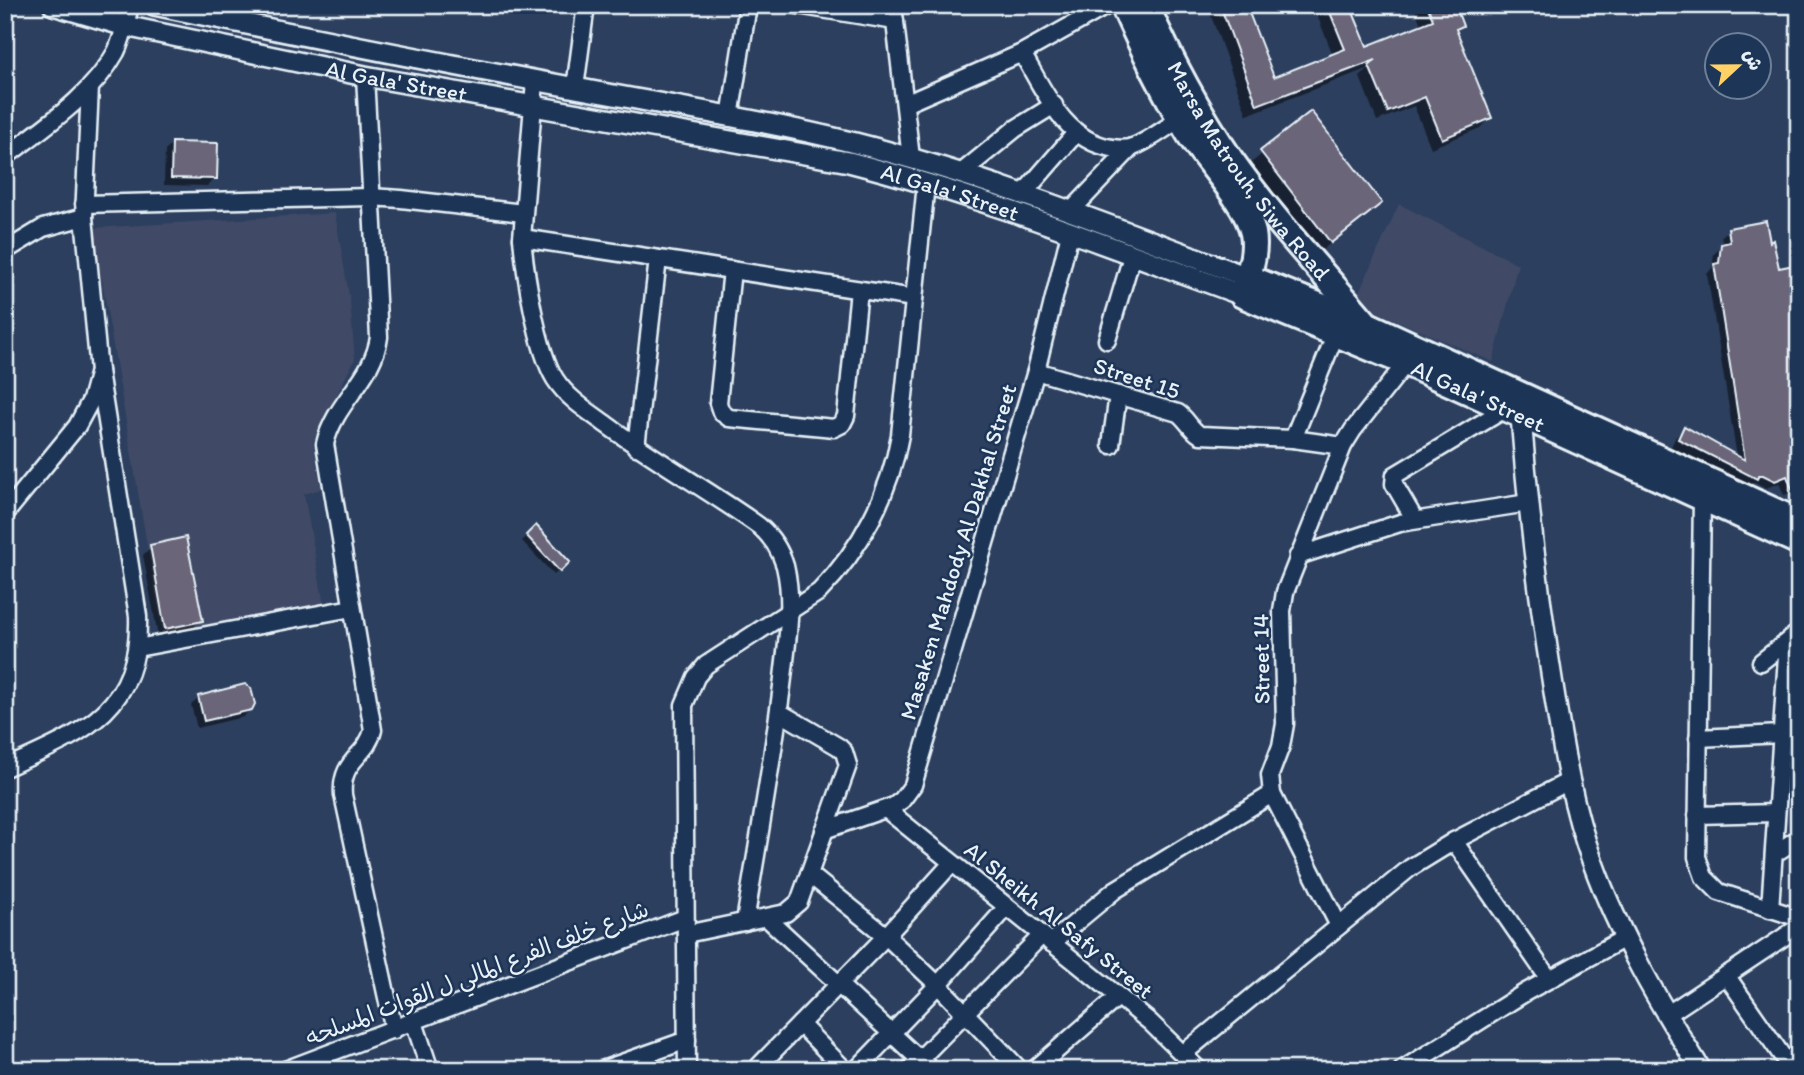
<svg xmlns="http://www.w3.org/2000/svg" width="1804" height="1075" font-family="Itim,'Playpen Sans Arabic',sans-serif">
  <rect width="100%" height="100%" fill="#2c3f5e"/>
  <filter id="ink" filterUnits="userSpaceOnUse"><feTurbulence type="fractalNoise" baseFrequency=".0143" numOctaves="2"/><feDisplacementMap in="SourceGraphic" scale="14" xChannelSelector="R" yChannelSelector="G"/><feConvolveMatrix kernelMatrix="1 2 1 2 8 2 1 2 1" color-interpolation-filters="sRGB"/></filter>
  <g filter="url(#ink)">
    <g fill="#3f4a66">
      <polygon points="1399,204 1518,264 1493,362 1377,312 1359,292"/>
      <polygon points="335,213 350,301 355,359 313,442 321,489 304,494 324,605 163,639 93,228"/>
    </g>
    <g fill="#0007">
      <polygon points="1207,5 1244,5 1273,79 1333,55 1313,5 1352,5 1349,8 1366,48 1422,27 1413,5 1453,5 1461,26 1456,32 1490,118 1480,128 1431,148 1414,106 1377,121 1360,77 1369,68 1247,115"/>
      <polygon points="1311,114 1380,202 1320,252 1251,163"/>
      <polygon points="173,143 215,179 207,186 164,185 165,151"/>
      <polygon points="1729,229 1778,270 1799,266 1799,496 1796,497 1795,492 1784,495 1779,483 1766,488 1755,482 1747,486 1740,483 1671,447 1676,436 1684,429 1737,457 1707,274 1712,268 1714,254 1723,245 1721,237"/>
      <polygon points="536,528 568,562 554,575 522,541"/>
      <polygon points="151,547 201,620 193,628 158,636 143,555"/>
      <polygon points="199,698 251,709 243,717 197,728 191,705"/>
    </g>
    <g fill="#6a6579" stroke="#e8f1f8" stroke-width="2">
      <polygon points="1220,5 1246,5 1274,77 1345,49 1327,5 1350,5 1367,46 1433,20 1427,5 1455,5 1463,26 1456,29 1492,118 1442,139 1425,97 1388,112 1369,66 1376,60 1257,105"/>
      <polygon points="1311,111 1382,203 1331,243 1260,151"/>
      <polygon points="172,142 218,143 217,179 171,178"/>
      <polygon points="1766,221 1770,242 1773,240 1779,268 1799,264 1798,505 1787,476 1775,481 1763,475 1759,475 1757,479 1678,439 1684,426 1745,460 1714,264 1719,263 1721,244 1730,242 1728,228"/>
      <polygon points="536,525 570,562 560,572 526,535"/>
      <polygon points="186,537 203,621 165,629 150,545"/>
      <polygon points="245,684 251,688 255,704 252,710 204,721 198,696"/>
    </g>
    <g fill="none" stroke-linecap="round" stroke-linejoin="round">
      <defs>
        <g id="minor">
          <polyline points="797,5 895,21"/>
          <polyline points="893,5 911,158"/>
          <path d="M1022,53C1044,90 1064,141 1112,148C1118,149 1127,149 1133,147C1149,141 1165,128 1180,119"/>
          <path d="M365,76L379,337C374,378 334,403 325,444L373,730C367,757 340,759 343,795L394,1030"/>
          <path d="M535,81L522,238C525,273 537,350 555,379C568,399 588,411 607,425C656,461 710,491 759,526C772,537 780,549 785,566C794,603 787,641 783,678C773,760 758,841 745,922"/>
          <polyline points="575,88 586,5"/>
          <polyline points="905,104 1022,53 1108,5"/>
          <polyline points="730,117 748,5"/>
          <path d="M5,157C45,126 91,97 116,52C123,38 126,21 130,5"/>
          <polyline points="961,173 1015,129 1054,105"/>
          <polyline points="1023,194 1076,133"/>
          <polyline points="84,204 370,197 401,199 523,213"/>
          <polyline points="1071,211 1132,147"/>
          <polyline points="522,238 914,298"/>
          <polyline points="5,251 43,228 84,217"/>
          <polyline points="732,270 718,403 721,412 729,418 834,428 842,424 846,416 859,290"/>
          <polyline points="1107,340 1132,256"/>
          <path d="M1036,371L1178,413C1187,419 1190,429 1200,435L1293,439L1343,446"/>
          <polyline points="1293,439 1336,333"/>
          <polyline points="1111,445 1118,395"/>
          <polyline points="636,447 658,259"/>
          <polyline points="1702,497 1697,857 1704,877 1719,892 1799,918"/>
          <polyline points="5,514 77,426 91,400 99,371 84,217 90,87"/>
          <polyline points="1415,520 1394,484 1395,475 1505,409"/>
          <polyline points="1298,556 1400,523 1528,503"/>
          <polyline points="137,648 352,608"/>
          <polyline points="1761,662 1799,632"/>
          <polyline points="1698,738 1782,734"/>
          <path d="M5,768C80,734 141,712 138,616L99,371"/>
          <polyline points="887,810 1150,1022 1199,1070"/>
          <polyline points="1697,815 1776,813"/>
          <polyline points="824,830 894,806 902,800 913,785 1036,371 1070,233"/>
          <polyline points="1454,841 1549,979"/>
          <polyline points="1774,854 1799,838"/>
          <polyline points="809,874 886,936 938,985 1020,1070"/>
          <polyline points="1770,909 1788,641"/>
          <polyline points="767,918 931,1070"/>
          <polyline points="1339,926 1272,794 1270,775 1281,746 1285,724 1282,611 1285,592 1343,446 1353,430 1406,363"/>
          <polyline points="686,934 786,913 799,902 848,765 844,752 839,747 779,712"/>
          <polyline points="1051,943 1115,890 1272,794"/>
          <polyline points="1726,975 1792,1070"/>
          <polyline points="1668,1014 1799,927"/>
          <polyline points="414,1022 430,1070"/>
          <polyline points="800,1024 845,1070"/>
          <polyline points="1184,1053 1410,868 1454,841 1569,781"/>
          <polyline points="285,1070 685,918"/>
          <polyline points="602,1070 687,1040"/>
          <path d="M687,1070L684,705L696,677L706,665L819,592C861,549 890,493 900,435L926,184"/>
          <polyline points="755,1070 886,936 952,863"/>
          <polyline points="856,1070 938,985 1007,907"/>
          <polyline points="909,1070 1042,935"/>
          <polyline points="1034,1070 1118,997"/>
          <polyline points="1402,1070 1526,992 1625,938"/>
        </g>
        <g id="tertiary">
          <path id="s1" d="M53,5L125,26L365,76L849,162C982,196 1112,248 1242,295"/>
          <path d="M154,5C289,33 424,60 560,85C659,104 758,119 855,143C989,177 1118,229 1247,277"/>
          <path d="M1521,417C1528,509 1539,600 1554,692C1563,749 1572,807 1593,863C1619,935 1660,1005 1701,1070"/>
        </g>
        <g id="primary">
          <path id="s2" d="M1123,5C1143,50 1164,93 1189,134C1207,163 1246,202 1253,233C1257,255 1248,274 1242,295L1406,363L1799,542"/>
          <path id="s3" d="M1146,5C1170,59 1198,111 1231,160C1271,217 1319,268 1364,321"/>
          <polyline points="1247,277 1366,324 1799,522"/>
        </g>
      </defs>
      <use href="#minor" stroke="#e8f1f8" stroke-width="21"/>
      <use href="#tertiary" stroke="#e8f1f8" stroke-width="24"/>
      <use href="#primary" stroke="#e8f1f8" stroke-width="30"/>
      <use href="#minor" stroke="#1d3557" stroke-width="16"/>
      <use href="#tertiary" stroke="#1d3557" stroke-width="19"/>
      <use href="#primary" stroke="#1d3557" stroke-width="24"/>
    </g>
  </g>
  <g text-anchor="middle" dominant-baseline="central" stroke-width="5" stroke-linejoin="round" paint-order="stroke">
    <g font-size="23" fill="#e8f1f8" stroke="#1d3557">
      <text stroke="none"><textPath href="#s1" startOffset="352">Al Gala' Street</textPath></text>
      <text stroke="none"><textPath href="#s3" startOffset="196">Marsa Matrouh, Siwa Road</textPath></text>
      <text stroke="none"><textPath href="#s1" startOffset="917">Al Gala' Street</textPath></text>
      <text transform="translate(1137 378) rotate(18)">Street 15</text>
      <text stroke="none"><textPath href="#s2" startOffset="584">Al Gala' Street</textPath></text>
      <text transform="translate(958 552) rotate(-73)">Masaken Mahdody Al Dakhal Street</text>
      <text transform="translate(1261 659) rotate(-91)">Street 14</text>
      <text transform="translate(1059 920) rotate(39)">Al Sheikh Al Safy Street</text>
      <text transform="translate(477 973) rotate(-21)">شارع خلف الفرع المالي ل القوات المسلحه</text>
    </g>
  </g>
  <rect width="1804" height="1075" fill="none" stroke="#1d3557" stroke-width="28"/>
  <rect x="14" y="14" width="1776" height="1047" fill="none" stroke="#e8f1f8" stroke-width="2.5" filter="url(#ink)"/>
  <g transform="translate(1738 66) rotate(68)"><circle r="33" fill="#1d3557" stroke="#6e8097" stroke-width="2"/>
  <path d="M0-5L12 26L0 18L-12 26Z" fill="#ffd166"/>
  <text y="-10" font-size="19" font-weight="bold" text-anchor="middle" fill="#e8f1f8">ش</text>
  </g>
</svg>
